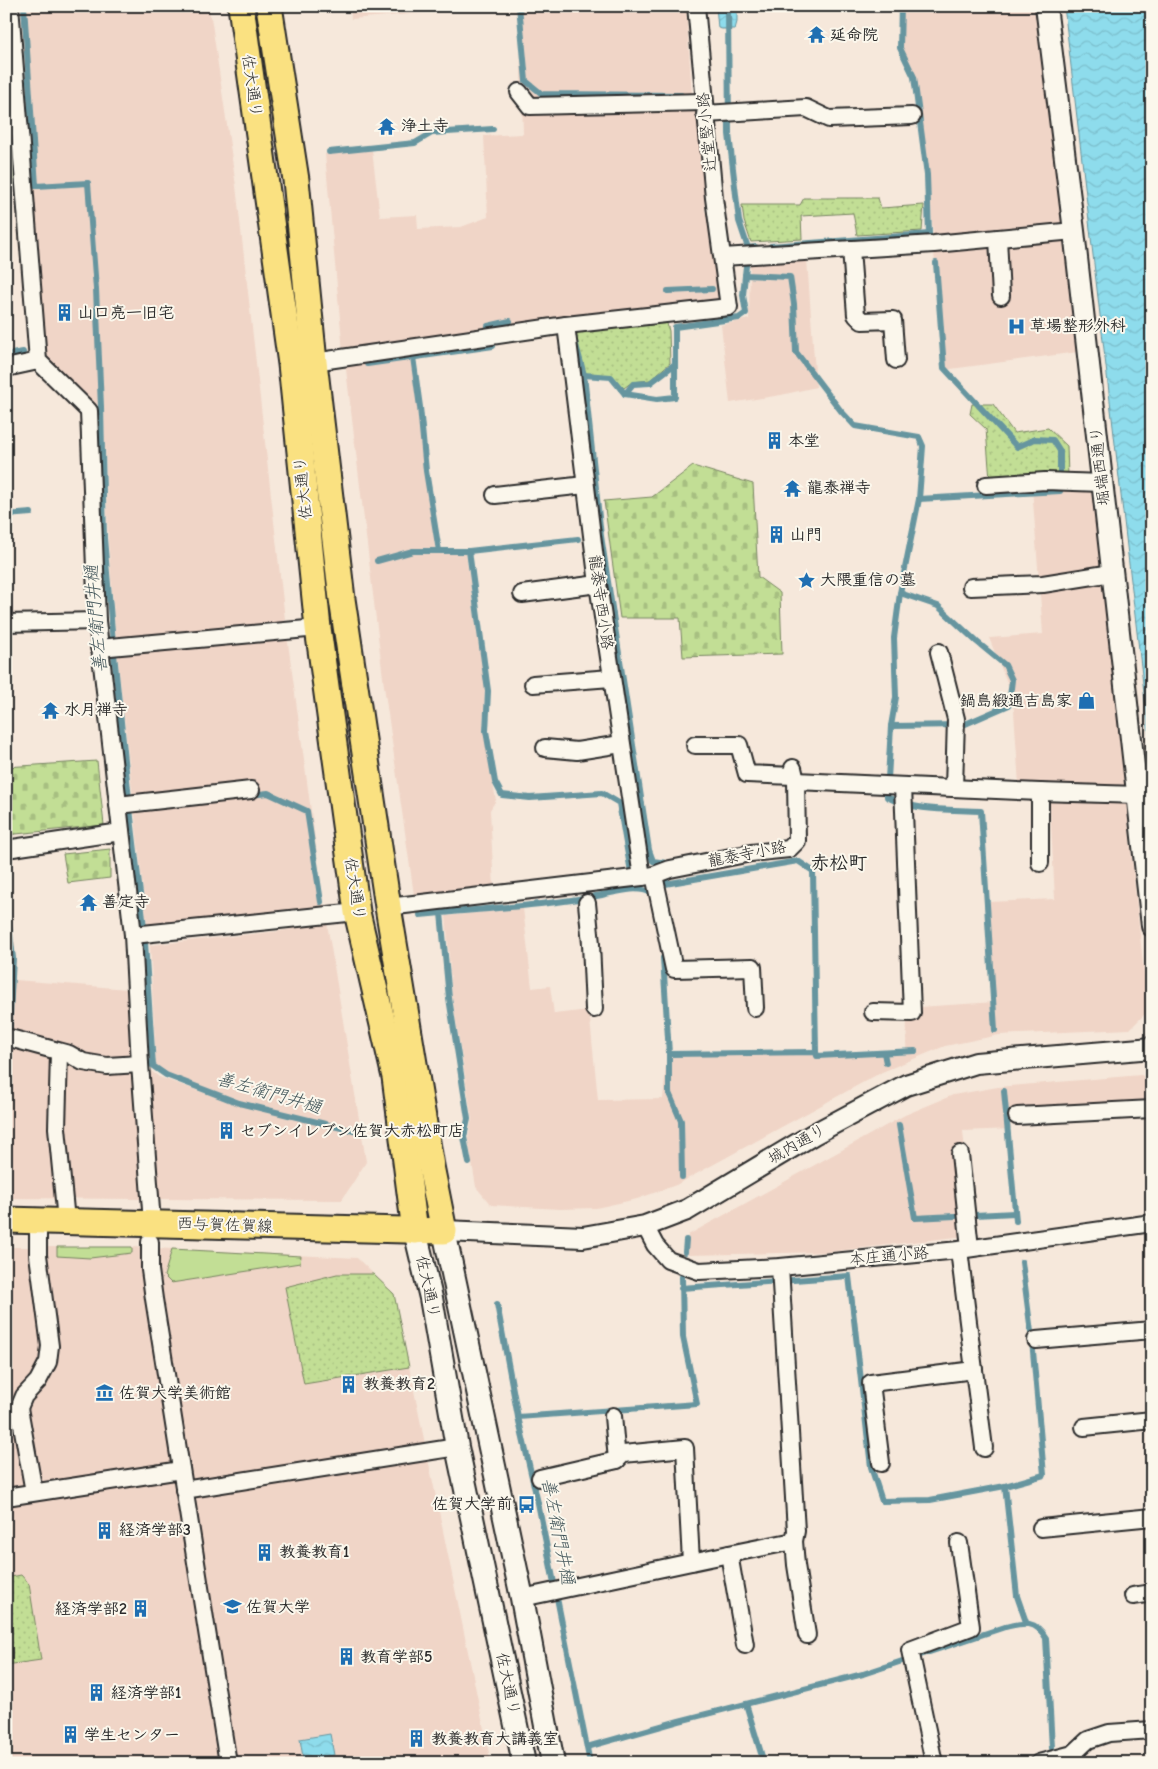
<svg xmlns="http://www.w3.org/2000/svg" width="1158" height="1769" font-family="'Comic Neue','Klee One',sans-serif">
  <defs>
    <pattern id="cemetery-stones" width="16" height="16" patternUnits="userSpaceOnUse" patternTransform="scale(1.25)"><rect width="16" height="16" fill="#c2de95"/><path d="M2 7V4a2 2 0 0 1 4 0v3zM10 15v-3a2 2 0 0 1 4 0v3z" fill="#a7bf81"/></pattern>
    <pattern id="park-dots" width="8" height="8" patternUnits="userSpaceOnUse" patternTransform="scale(1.25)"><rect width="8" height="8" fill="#c2de95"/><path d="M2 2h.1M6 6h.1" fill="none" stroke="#a7bf81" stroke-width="1.8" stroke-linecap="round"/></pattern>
    <pattern id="water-waves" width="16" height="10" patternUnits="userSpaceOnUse" patternTransform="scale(1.25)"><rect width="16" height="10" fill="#8edcec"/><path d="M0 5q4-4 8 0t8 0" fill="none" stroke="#7bbdcb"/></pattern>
  </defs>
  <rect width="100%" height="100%" fill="#f6e8db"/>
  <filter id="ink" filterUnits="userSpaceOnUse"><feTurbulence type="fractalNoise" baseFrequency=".02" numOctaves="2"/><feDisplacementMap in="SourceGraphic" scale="10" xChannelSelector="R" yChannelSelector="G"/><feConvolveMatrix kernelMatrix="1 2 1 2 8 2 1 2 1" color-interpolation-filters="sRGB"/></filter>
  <g filter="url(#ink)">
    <g fill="#f0d5c7">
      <polygon points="21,6 206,6 211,17 236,186 286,628 324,906 147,926 117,653 108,540 104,408 98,288 94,289 99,406 42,355"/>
      <polygon points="350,6 505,6 351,19"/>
      <polygon points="519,6 686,6 692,96 700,122 705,212 710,215 721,293 717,305 343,352 325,154 372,150 380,217 417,215 418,229 461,227 488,217 484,136 523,134"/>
      <polygon points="902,6 1038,6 1064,224 933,236 929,174 915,77 902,49"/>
      <polygon points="1066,241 1078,352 943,370 934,252"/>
      <polygon points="807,259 816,387 781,395 730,403 721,325 749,319 750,263"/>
      <polygon points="411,352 436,554 466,553 485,688 483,729 496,800 490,810 494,888 414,895 384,686 345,361"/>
      <polygon points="1032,488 1093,488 1145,983 1146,1013 1130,1029 999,1035 945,1046 882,1072 676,1185 637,1199 596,1208 560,1209 491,1205 476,1187 468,1139 472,1119 452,997 446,916 523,908 532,988 550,986 554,1014 589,1010 598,1100 663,1099 667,1052 815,1049 817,1058 906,1054 907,1018 919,1018 919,1007 995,1002 989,902 1055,899 1049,788 1019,785 1013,697 989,638 1043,634"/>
      <polygon points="327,923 361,1131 240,1101 169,1075 156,1066 150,945 280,931"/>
      <polygon points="6,940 15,942 15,980 128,989 142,1199 6,1198"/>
      <polygon points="146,1067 159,1077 239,1105 362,1135 366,1162 342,1200 159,1199 156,1150"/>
      <polygon points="1141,1075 1152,1080 1152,1105 1010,1114 1011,1129 963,1131 973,1235 828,1252 688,1255 688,1235 905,1115 953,1095 998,1087"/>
      <polygon points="6,1247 132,1247 357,1258 394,1294 491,1763 6,1763"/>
    </g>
    <g fill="#c2de95" stroke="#768460">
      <polygon points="57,1247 132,1247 132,1253 90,1258 57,1256"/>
      <polygon points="172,1249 301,1256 300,1263 171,1283 164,1276"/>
    </g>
    <g fill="url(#cemetery-stones)" stroke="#768460">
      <polygon points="6,130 14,130 18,184 6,185"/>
      <polygon points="693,466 753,484 758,577 780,593 782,654 683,657 680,618 620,618 604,501 652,497"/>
      <polygon points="97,761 104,825 6,835 6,767"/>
      <polygon points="110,849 110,878 68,883 63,854"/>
    </g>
    <g fill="url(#park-dots)" stroke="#768460">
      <polygon points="804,198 878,198 881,208 924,205 922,231 857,235 853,213 801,216 802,239 751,242 744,221 742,205 800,205"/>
      <polygon points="666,320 669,331 670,363 650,380 632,382 624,388 611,375 580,373 575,330"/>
      <polygon points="972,404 993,404 1014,433 1048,428 1067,446 1068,476 990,480 986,429 970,414"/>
      <polygon points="337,1274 373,1274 394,1294 409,1367 304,1384 285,1287"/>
      <polygon points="21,1575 29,1584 41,1660 6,1665 6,1578"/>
    </g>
    <g fill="url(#water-waves)" stroke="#66959f">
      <polygon points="716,6 737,6 737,22 735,29 722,29 718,28"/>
      <polygon points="1064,6 1152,6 1152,761"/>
      <polygon points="330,1734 334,1755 310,1759 311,1763 304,1763 300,1739"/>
    </g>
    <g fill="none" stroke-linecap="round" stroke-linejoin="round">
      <g stroke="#66959f" stroke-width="6">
        <polyline points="24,6 36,186 88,183 96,289 101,407 104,538 114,654 130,809 144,927 153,1066 166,1075 239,1103 358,1132"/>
        <polyline points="519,6 526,81 542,94 681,95"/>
        <polyline points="728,6 729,134 739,221 748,248 756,247"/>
        <polyline points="329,152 415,143 432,133 493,129"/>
        <polyline points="6,186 10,186"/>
        <polyline points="771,246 929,234 927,175 914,77 900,48 901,6"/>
        <polyline points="936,263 944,368 1017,447 1035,439 1053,440 1060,451 1060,472"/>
        <path d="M745,275L790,277L794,304L796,352L841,411L855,426L919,437L923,446L919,499L900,593L894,638L896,697L891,726L887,797C916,812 950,809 981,811L995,1030"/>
        <polyline points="668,291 712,289"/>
        <polyline points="488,326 510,321"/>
        <polyline points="575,341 584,375 601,536 649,850 653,861 666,863 666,883"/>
        <polyline points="6,355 23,352"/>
        <polyline points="413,357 420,407 426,471 439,551 469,551 578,539"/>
        <polyline points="367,364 493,346"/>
        <polyline points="584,375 611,377 625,394 633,384 650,383 675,364 675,327 739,318 746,313 743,295 747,256"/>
        <polyline points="625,394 657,399 675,397 675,364"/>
        <polyline points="919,499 1060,491"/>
        <polyline points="6,515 31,513"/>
        <polyline points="469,551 488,691 486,731 495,782 502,795 530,798 602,793 619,803 632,878"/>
        <polyline points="377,561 413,551 439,551"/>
        <polyline points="891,726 963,725 1009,705 1012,680 1005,665 977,642 938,606 900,593"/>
        <polyline points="250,795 268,793 307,811 321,902"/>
        <polyline points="6,865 8,918 13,958 9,1032"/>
        <polyline points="665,884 798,861 813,871 816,1052"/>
        <polyline points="420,915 441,913"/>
        <polyline points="663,958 669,1054 669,1093 681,1121 682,1177"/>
        <polyline points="884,1053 886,1063"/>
        <polyline points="669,1054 816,1052 817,1056 915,1051"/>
        <polyline points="1004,1091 1016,1221"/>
        <polyline points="899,1125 915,1218 1015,1213"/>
        <path d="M469,1163L464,1137L468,1119L449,998L441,913C494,908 549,905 602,895C617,892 637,885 651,893"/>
        <polyline points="685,1252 686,1240"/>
        <polyline points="681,1288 849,1276 871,1467 882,1501 930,1500 1005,1486 1044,1475 1032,1340 1022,1262"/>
        <polyline points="497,1304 518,1417 538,1503 590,1763"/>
        <polyline points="518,1417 697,1404 683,1337 682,1277"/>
        <polyline points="1005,1486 1017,1596 1026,1622"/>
        <polyline points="746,1704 764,1763"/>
        <path d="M587,1747L679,1721L863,1674L1005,1627C1023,1623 1035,1619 1046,1638L1052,1748"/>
        <polyline points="1083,1756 1090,1763"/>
      </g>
      <defs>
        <g id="minor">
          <polyline points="10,6 38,361 89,411 97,621 133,935 140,1064 152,1223"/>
          <polyline points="519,92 530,106 704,102"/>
          <polyline points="705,114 806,108 829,119 912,116"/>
          <polyline points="998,238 1001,296"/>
          <polyline points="851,249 856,315 862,321 893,320 896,360"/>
          <polyline points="723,257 934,244 1074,231"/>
          <polyline points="566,325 598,584 642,877"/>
          <polyline points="314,362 566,325 729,307 714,198 696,6"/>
          <polyline points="6,368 38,361"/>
          <polyline points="986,485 1045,481 1102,483"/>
          <polyline points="495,495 585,485"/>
          <polyline points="971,587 1043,584 1112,573"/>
          <polyline points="522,594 598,584"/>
          <polyline points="6,623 97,621"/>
          <polyline points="99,648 318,628"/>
          <polyline points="939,652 956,719 954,788"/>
          <polyline points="533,684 611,678"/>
          <polyline points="695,745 739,745 747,774 794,776"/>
          <polyline points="545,748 577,751 621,744"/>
          <polyline points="796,781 1040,792 1138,795"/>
          <polyline points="1040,792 1040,863"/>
          <polyline points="118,805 251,790"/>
          <polyline points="6,849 121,832"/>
          <polyline points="654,875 674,969 753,967 755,1008"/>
          <polyline points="587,903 591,944 594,1009"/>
          <polyline points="388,907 642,877 654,875 670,869 751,853 789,849 797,841 796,781 793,768"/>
          <polyline points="133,935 357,912"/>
          <polyline points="873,1012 912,1013 903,786"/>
          <polyline points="6,1037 69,1054 83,1062 107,1066 140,1064"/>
          <polyline points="59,1053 57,1128 66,1221"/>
          <polyline points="1017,1116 1152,1109"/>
          <polyline points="960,1154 970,1248"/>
          <polyline points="645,1226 655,1245 668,1260 699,1271 780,1267 959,1250 1152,1223"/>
          <polyline points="150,1242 150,1270 154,1299 228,1763"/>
          <polyline points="959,1250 974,1370"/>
          <polyline points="1036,1340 1152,1330"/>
          <polyline points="613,1416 617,1460"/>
          <polyline points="1084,1427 1152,1420"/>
          <polyline points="881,1463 871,1383 974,1370 984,1448"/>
          <polyline points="540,1478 617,1460 623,1454 685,1448 691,1562"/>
          <polyline points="184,1490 457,1447"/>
          <polyline points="34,1492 19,1408 24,1396 38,1381 48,1362 50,1346 38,1255 38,1221"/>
          <polyline points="6,1497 181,1470"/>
          <polyline points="1041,1528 1152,1517"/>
          <polyline points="794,1541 796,1565 807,1635"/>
          <polyline points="729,1554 745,1645"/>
          <polyline points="1133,1596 1152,1593"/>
          <polyline points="522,1598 729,1554 794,1541 796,1531 780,1267"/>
          <polyline points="934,1763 910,1650 971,1627 959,1543"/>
          <polyline points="1039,1763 1073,1754 1088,1740 1109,1733 1152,1730"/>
        </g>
        <g id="tertiary">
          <polyline points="1046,6 1074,231 1152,926"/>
          <polyline points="444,1231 583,1237 645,1226 687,1210 814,1134 906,1085 976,1063 1152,1048"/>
        </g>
        <g id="secondary">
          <polyline points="415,1231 431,1298 457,1447 524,1763"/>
          <polyline points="444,1231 522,1598 553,1763"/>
        </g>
        <g id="primary">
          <polyline points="241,6 291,364 318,628 357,912 395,1077 415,1231"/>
          <polyline points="6,1220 444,1231 431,1166 388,907 342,599 314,362 296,180 269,6"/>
        </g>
      </defs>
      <use href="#minor" stroke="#2b2b2b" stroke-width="20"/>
      <use href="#tertiary" stroke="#2b2b2b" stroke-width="24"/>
      <use href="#secondary" stroke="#2b2b2b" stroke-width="26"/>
      <use href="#primary" stroke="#2b2b2b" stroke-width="29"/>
      <use href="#minor" stroke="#fbf7ec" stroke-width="16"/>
      <use href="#tertiary" stroke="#fbf7ec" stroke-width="20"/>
      <use href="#secondary" stroke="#fbf7ec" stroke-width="22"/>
      <use href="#primary" stroke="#fae181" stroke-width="25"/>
    </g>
  </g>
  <defs>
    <symbol id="temple-bare" viewBox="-9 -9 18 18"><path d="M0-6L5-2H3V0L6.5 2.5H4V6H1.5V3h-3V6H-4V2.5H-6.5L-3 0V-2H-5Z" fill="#1f6fb2" stroke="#fbf7ec" stroke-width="2.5" paint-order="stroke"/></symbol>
    <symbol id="building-bare" viewBox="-9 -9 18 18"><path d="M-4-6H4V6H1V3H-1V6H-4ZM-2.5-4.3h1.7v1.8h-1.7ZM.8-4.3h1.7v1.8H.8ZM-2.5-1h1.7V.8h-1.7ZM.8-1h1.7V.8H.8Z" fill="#1f6fb2" stroke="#fbf7ec" stroke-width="2.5" paint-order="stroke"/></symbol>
    <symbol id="hospital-bare" viewBox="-9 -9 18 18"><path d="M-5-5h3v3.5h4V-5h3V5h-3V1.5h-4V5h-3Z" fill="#1f6fb2" stroke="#fbf7ec" stroke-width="2.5" paint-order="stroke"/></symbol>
    <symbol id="sight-bare" viewBox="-9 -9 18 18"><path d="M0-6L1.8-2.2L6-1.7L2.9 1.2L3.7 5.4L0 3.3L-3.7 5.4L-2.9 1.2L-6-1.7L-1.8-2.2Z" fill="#1f6fb2" stroke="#fbf7ec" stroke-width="2.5" paint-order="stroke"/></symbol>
    <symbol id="shop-bare" viewBox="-9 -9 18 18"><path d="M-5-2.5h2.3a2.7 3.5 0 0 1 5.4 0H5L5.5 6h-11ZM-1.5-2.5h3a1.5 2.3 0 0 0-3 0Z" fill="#1f6fb2" stroke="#fbf7ec" stroke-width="2.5" paint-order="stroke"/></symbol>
    <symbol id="museum-bare" viewBox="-9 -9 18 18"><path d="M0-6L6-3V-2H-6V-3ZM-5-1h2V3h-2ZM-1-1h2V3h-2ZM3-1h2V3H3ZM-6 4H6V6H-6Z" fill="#1f6fb2" stroke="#fbf7ec" stroke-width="2.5" paint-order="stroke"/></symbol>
    <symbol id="bus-bare" viewBox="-9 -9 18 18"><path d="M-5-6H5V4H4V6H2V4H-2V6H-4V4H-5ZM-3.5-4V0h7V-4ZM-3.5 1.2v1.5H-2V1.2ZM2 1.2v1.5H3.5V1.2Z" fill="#1f6fb2" stroke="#fbf7ec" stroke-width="2.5" paint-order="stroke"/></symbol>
    <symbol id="university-bare" viewBox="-9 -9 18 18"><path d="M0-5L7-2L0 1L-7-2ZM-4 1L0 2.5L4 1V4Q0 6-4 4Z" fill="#1f6fb2" stroke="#fbf7ec" stroke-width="2.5" paint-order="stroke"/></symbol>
  </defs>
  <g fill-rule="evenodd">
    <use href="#temple-bare" x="804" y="22" width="25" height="25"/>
    <use href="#temple-bare" x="374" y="114" width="25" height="25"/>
    <use href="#building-bare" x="52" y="300" width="25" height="25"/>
    <use href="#hospital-bare" x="1004" y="314" width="25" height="25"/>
    <use href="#building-bare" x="762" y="428" width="25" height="25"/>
    <use href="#temple-bare" x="780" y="476" width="25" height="25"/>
    <use href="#building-bare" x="764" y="522" width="25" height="25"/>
    <use href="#sight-bare" x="794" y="568" width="25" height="25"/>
    <use href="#shop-bare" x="1074" y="688" width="25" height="25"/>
    <use href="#temple-bare" x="38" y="698" width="25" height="25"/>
    <use href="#temple-bare" x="76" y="890" width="25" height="25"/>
    <use href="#building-bare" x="214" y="1118" width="25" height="25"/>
    <use href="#building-bare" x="336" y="1372" width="25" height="25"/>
    <use href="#museum-bare" x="92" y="1380" width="25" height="25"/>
    <use href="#bus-bare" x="514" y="1492" width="25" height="25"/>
    <use href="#building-bare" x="92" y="1518" width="25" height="25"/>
    <use href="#building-bare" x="252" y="1540" width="25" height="25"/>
    <use href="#university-bare" x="220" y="1594" width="25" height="25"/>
    <use href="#building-bare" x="128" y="1596" width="25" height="25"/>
    <use href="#building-bare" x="334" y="1644" width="25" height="25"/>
    <use href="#building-bare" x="84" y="1680" width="25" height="25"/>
    <use href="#building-bare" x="58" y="1722" width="25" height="25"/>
    <use href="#building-bare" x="404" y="1726" width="25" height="25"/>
  </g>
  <g text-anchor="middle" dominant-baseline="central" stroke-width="4" stroke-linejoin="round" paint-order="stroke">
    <g font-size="16" font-weight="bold" fill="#2b2b2b" stroke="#fbf7ec" text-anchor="start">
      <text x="830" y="35">延命院</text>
      <text x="401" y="126">浄土寺</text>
      <text x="78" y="313">山口亮一旧宅</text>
      <text x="1030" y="326">草場整形外科</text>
      <text x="788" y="441">本堂</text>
      <text x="807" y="488">龍泰禅寺</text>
      <text x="790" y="535">山門</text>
      <text x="820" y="580">大隈重信の墓</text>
      <text x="1072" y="701" text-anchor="end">鍋島緞通吉島家</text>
      <text x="64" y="710">水月禅寺</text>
      <text x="102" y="902">善定寺</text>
      <text x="240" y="1131">セブンイレブン佐賀大赤松町店</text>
      <text x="363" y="1384">教養教育2</text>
      <text x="119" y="1393">佐賀大学美術館</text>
      <text x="512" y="1504" text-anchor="end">佐賀大学前</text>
      <text x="119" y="1530">経済学部3</text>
      <text x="279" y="1552">教養教育1</text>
      <text x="246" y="1607">佐賀大学</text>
      <text x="127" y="1609" text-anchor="end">経済学部2</text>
      <text x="360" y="1657">教育学部5</text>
      <text x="111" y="1693">経済学部1</text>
      <text x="84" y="1735">学生センター</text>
      <text x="431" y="1739">教養教育大講義室</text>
    </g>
    <g font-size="16" fill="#2b2b2b" stroke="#fbf7ec">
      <text transform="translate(252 86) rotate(82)">佐大通り</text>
      <text transform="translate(707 132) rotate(-96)">辻堂竪小路</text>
      <text transform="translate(1100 466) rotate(-96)">堀端西通り</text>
      <text transform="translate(303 488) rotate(-96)">佐大通り</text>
      <text transform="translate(601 602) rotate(82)">龍泰寺西小路</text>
      <text transform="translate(747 854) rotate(-11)">龍泰寺小路</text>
      <text transform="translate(355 889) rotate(81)">佐大通り</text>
      <text transform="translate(797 1144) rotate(-30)">城内通り</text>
      <text transform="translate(225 1225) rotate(2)">西与賀佐賀線</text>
      <text transform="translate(889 1256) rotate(-5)">本庄通小路</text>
      <text transform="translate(428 1287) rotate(78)">佐大通り</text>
      <text transform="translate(508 1684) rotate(78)">佐大通り</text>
    </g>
    <g font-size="18" font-style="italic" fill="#44575b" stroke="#fbf7ec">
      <text transform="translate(96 619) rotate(-95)">善左衛門井樋</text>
      <text transform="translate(269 1093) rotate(16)">善左衛門井樋</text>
      <text transform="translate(558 1531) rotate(79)">善左衛門井樋</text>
    </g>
    <g font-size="19" font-weight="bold" fill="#2b2b2b" stroke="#fbf7ec">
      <text x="839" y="863">赤松町</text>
    </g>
  </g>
  <rect width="1158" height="1769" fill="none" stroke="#fbf7ec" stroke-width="25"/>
  <rect x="12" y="12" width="1133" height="1744" fill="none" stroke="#2b2b2b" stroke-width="2" filter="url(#ink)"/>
</svg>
